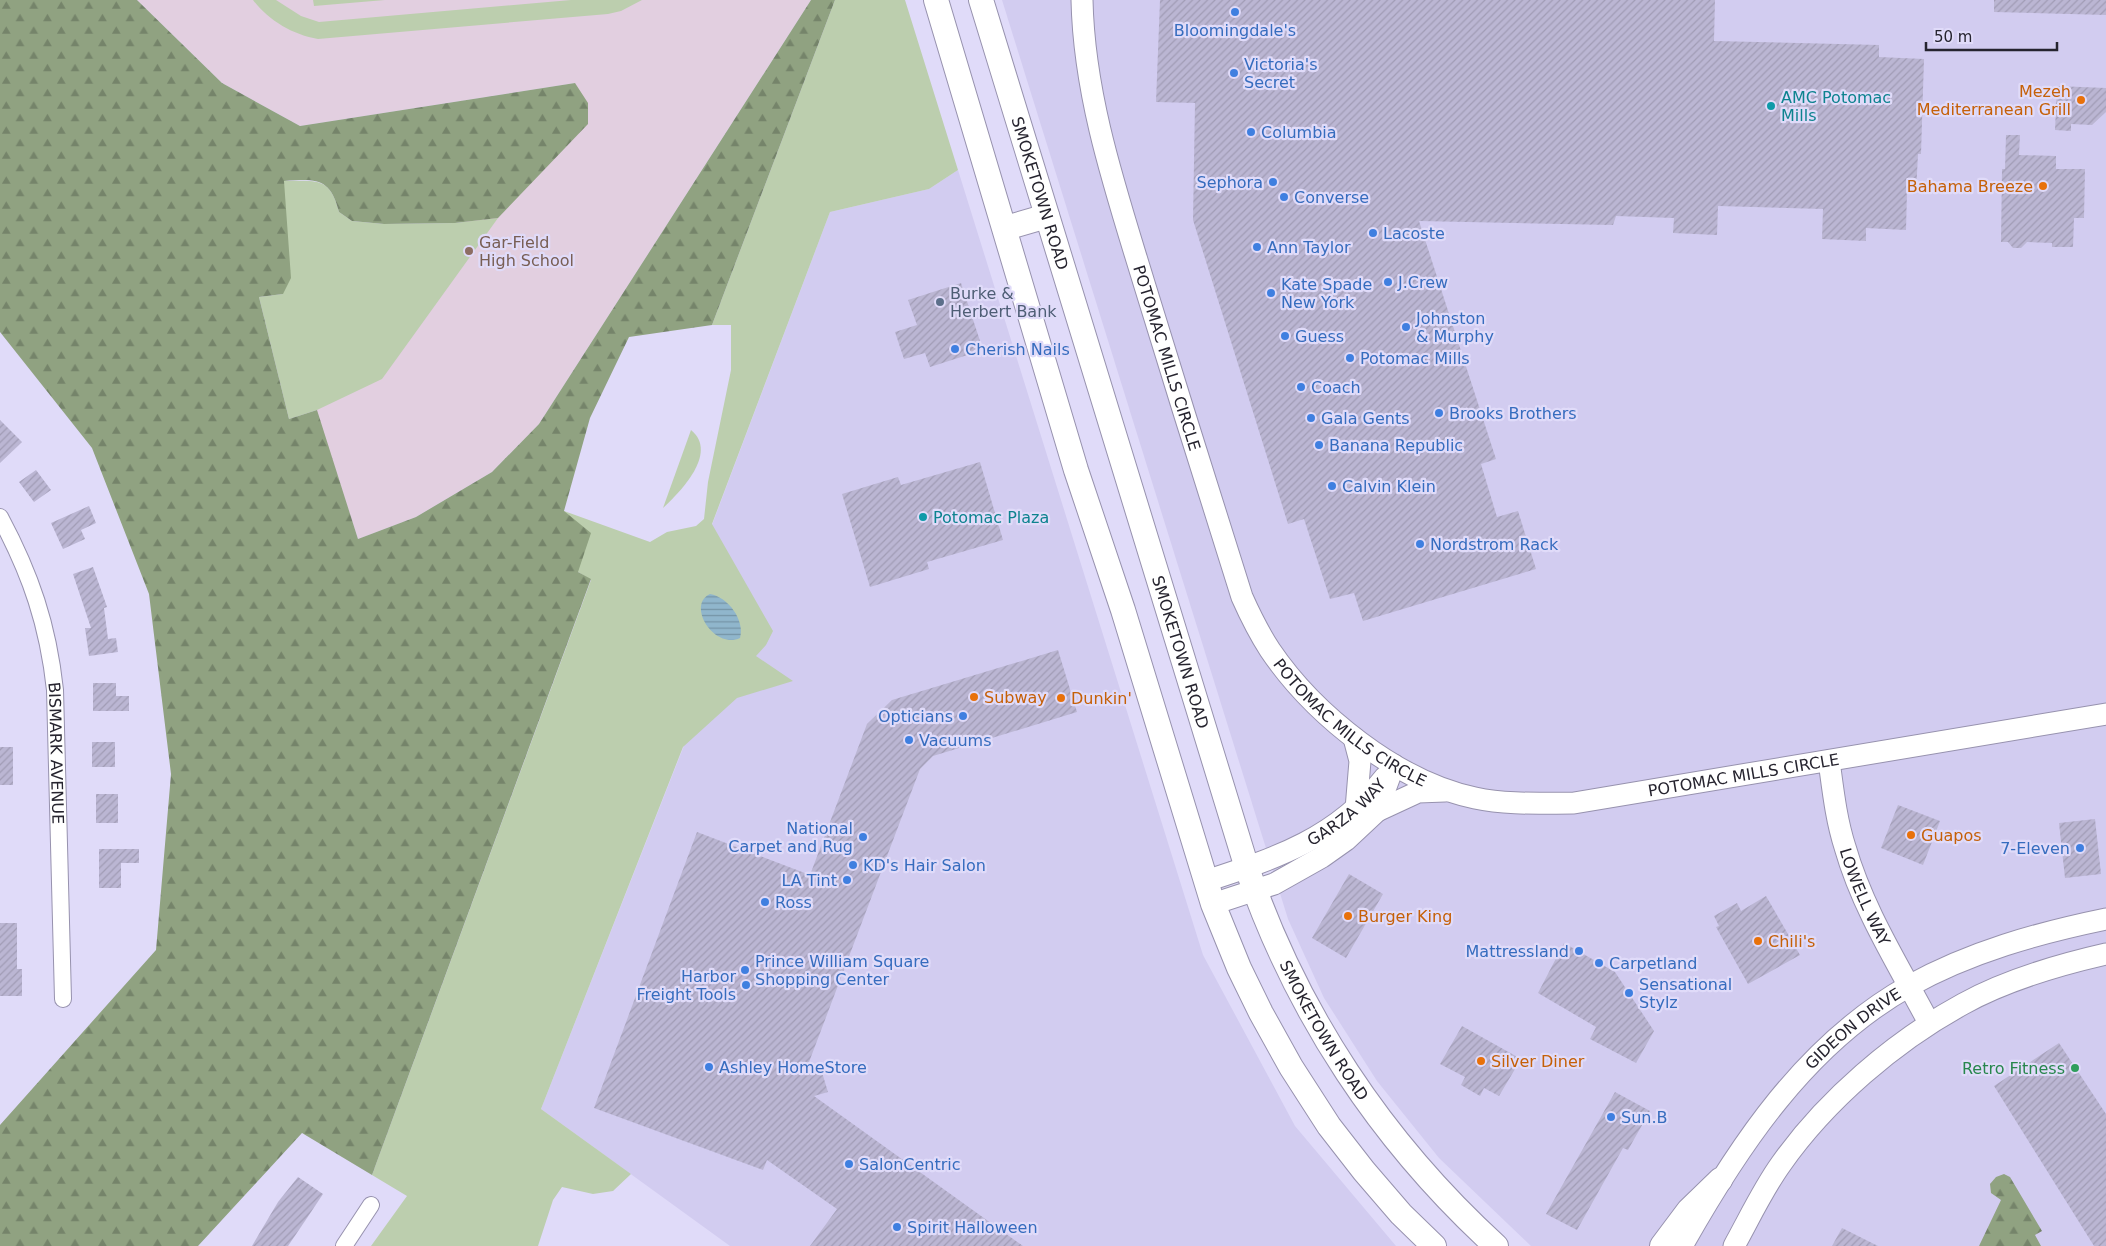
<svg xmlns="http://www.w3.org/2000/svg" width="2106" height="1246" font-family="'DejaVu Sans',sans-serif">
  <defs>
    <pattern id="forest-firs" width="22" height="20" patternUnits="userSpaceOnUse" patternTransform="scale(1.25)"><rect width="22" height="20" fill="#90a281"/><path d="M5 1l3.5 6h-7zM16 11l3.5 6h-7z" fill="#75846a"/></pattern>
    <pattern id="water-rules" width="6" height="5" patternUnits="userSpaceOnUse" patternTransform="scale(1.25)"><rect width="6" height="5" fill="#90b6cc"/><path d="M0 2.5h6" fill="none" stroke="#7594a6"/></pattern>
    <pattern id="building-hatch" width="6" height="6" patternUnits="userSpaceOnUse" patternTransform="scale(1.25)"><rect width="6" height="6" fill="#bbb6d3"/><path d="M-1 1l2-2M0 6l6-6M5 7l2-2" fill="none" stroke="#a19cb5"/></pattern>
  </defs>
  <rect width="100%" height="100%" fill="#e0dbf9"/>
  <g fill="#d2ccf0">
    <polygon points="1002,0 2106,0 2106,1246 1531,1246 1439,1158 1377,1081 1324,998 1288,919"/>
    <polygon points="958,170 1203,955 1295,1126 1396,1246 730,1246 541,1109 698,710 655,676 830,212 929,189"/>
  </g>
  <polygon fill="#e2cfe0" points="137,0 811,0 539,424 492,472 416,517 358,539 316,410 575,83 300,126 222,83"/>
  <g fill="#bcceae">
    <path d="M253,0H276L301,16L319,22L571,0H642L621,11L608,14L318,39C293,35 268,20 253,0Z"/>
    <polygon points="313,0 385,0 314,6"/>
    <polygon points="835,0 905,0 958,170 929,189 830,212 712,524 773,631 766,645 756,656 793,681 737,698 683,747 541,1109 631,1174 613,1191 593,1194 562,1187 553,1200 538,1246 371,1246 407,1196 372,1175 591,580 578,572 564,511 650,542 667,532 696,526 704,519 708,482 731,370 731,325 712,325"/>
    <path d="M284,181C316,181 330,176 339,212L352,221L384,224L455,223L498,218L382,379L317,410L289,419L259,297L283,294Z"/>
    <path d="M691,430C719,453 680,492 663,508Z"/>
  </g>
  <g fill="url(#forest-firs)">
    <path d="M0,0H137L222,83L300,126L575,83L588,103V124L498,218L455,223L384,224L352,221L339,212C330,177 316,179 284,181L291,278L283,294L259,297L289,419L317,410L358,539L416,517L492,472L539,424L811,0H835L712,325L629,337L590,418L564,511L591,533L578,572L591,579L372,1175L302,1133L198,1246H0V1125L156,950L171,774L149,594L92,448L0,332Z"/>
    <polygon points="2004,1174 2010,1177 2042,1231 2035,1235 2041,1246 1979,1246 2001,1200 1991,1193 1990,1184 1996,1177"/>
  </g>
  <path fill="url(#water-rules)" d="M710,594C728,597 745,620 740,638C714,650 686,605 710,594Z"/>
  <g fill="url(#building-hatch)">
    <polygon points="1160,0 1715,0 1714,41 1879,45 1879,57 1924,59 1921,154 1918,154 1916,193 1907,192 1906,230 1866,228 1866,241 1822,239 1823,209 1718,206 1717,235 1673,233 1674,218 1616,216 1613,225 1419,221 1496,459 1481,464 1497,517 1518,511 1536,569 1363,621 1354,593 1330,599 1304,519 1288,524 1193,220 1195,103 1156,102"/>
    <polygon points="1994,0 2106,0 2106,15 1994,12"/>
    <polygon points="2057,86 2106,88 2106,112 2092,125 2071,124 2071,131 2055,130"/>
    <polygon points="2006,135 2020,135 2019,155 2056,156 2056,169 2085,169 2084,218 2074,218 2073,247 2052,247 2052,243 2027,242 2021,248 2013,248 2008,242 2001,242 2002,169 2005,169"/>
    <polygon points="961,283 983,350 930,367 925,353 904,359 895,332 917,325 908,300"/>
    <polygon points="0,420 22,442 0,463"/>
    <polygon points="980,462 1003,540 927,562 929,569 870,587 842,494 898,477 901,485"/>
    <polygon points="36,470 51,490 34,502 19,482"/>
    <polygon points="89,506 96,523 81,530 85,539 63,549 51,523"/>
    <polygon points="93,567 107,607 104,608 108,639 116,638 118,652 89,656 85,628 91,628 73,574"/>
    <polygon points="1058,650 1077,712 933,756 920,769 806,1070 820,1066 828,1092 814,1096 1023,1246 810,1246 837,1209 767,1160 763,1170 594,1108 697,832 810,875 867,724 892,700"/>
    <polygon points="93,683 116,683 116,696 129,696 129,711 93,711"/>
    <rect x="92" y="742" width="23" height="25"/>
    <rect x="0" y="747" width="13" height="38"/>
    <rect x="96" y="794" width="22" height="29"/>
    <polygon points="1898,805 1940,821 1923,865 1881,848"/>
    <polygon points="2095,819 2101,874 2065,878 2059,823"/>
    <polygon points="99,849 139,849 139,863 121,863 121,888 99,888"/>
    <polygon points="1349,874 1383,894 1346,958 1312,938"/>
    <polygon points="1766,896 1800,955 1748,984 1716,927 1719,926 1714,916 1737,903 1741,911"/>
    <polygon points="0,923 17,923 17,969 22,969 22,996 0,996"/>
    <polygon points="1564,943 1615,972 1654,1031 1636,1063 1590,1039 1596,1027 1538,993"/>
    <polygon points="1462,1026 1521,1059 1499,1096 1484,1088 1480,1096 1461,1085 1465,1077 1440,1064"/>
    <polygon points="2059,1043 2106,1114 2106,1246 2094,1246 1994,1086"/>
    <polygon points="1615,1092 1650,1111 1628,1150 1623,1148 1577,1230 1546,1214"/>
    <polygon points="298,1177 323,1194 305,1221 288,1246 252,1246 278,1202"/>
    <polygon points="1842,1228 1878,1246 1832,1246"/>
  </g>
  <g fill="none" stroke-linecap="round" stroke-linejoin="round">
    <defs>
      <g id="minor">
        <path id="s1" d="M0,517C31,575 48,625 55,690L63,999"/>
        <polyline points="344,1246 371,1205"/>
      </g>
      <g id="tertiary">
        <path id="s2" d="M1082,0C1084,97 1116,191 1144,283C1176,388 1209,492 1242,597C1250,615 1259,633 1270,650C1314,715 1398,782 1475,798C1507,805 1541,803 1574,803L2106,714"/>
        <polyline points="1354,738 1360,761 1356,809"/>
        <path id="s3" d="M1829,761C1833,790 1836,819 1845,847C1863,910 1899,966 1929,1023"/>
        <polyline points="1377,811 1418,792 1445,791"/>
        <path id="s4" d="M1206,881C1277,858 1337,838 1385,777"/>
        <polyline points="1213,904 1274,884 1322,857 1346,840 1377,811 1394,765"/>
        <path id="s5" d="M1682,1246C1739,1145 1806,1044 1909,986C1970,952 2038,933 2106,919"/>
        <path d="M1734,1246C1749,1219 1763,1189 1781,1164C1826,1100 1895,1041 1963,1004C2006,980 2058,965 2106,954"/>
      </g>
      <g id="secondary">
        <polyline points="936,0 1076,470 1123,610 1213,904 1239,968 1261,1013 1291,1067 1329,1126 1364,1171 1401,1214 1434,1246"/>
        <path id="s6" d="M981,0L1247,868C1297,1014 1382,1142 1496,1246"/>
        <polyline points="1006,228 1047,216"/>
        <polyline points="1662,1246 1689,1210 1720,1180"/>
      </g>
    </defs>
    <use href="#minor" stroke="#9792ae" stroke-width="18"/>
    <use href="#tertiary" stroke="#9792ae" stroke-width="23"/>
    <use href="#secondary" stroke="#9792ae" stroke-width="26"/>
    <use href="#minor" stroke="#fff" stroke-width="16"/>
    <use href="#tertiary" stroke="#fff" stroke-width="21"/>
    <use href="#secondary" stroke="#fff" stroke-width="24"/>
  </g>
  <g fill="#3f7fe0" stroke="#e0dbf9" stroke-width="2">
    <circle cx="1235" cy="12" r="5"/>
    <circle cx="1234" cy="73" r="5"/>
    <circle cx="1251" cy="132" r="5"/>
    <circle cx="1273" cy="182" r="5"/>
    <circle cx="1284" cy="197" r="5"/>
    <circle cx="1373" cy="233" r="5"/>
    <circle cx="1257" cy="247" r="5"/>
    <circle cx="1388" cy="282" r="5"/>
    <circle cx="1271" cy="293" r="5"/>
    <circle cx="1406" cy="327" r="5"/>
    <circle cx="1285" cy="336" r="5"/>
    <circle cx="955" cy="349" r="5"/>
    <circle cx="1350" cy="358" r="5"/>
    <circle cx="1301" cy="387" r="5"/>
    <circle cx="1439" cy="413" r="5"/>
    <circle cx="1311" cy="418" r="5"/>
    <circle cx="1319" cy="445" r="5"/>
    <circle cx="1332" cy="486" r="5"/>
    <circle cx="1420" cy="544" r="5"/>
    <circle cx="963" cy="716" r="5"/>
    <circle cx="909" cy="740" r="5"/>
    <circle cx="863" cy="837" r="5"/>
    <circle cx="2080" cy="848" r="5"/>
    <circle cx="853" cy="865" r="5"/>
    <circle cx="847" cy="880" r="5"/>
    <circle cx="765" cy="902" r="5"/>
    <circle cx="1579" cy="951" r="5"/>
    <circle cx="1599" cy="963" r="5"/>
    <circle cx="745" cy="970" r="5"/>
    <circle cx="746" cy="985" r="5"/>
    <circle cx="1629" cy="993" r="5"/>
    <circle cx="709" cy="1067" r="5"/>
    <circle cx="1611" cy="1117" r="5"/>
    <circle cx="849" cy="1164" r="5"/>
    <circle cx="897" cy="1227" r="5"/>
  </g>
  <g fill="#e8710a" stroke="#e0dbf9" stroke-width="2">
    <circle cx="2081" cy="100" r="5"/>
    <circle cx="2043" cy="186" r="5"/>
    <circle cx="974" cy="697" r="5"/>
    <circle cx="1061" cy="698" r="5"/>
    <circle cx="1911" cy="835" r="5"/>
    <circle cx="1348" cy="916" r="5"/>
    <circle cx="1758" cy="941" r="5"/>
    <circle cx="1481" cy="1061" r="5"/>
  </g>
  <g fill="#0f9aa8" stroke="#e0dbf9" stroke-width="2">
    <circle cx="1771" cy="106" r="5"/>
    <circle cx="923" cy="517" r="5"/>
  </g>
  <circle fill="#8d6e63" stroke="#e0dbf9" stroke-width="2" cx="469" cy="251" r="5"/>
  <circle fill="#5c6f8a" stroke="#e0dbf9" stroke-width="2" cx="940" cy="302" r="5"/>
  <circle fill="#2e9e5b" stroke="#e0dbf9" stroke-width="2" cx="2075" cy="1068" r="5"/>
  <g text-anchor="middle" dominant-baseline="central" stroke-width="4.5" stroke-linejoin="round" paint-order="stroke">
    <g font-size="16" fill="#366cbe" stroke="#e0dbf9" text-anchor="start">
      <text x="1235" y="30" text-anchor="middle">Bloomingdale's</text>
      <text x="1244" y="64">Victoria's<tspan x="1244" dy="18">Secret</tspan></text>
      <text x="1261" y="132">Columbia</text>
      <text x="1263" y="182" text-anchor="end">Sephora</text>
      <text x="1294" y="197">Converse</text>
      <text x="1383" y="233">Lacoste</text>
      <text x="1267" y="247">Ann Taylor</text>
      <text x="1398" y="282">J.Crew</text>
      <text x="1281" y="284">Kate Spade<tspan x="1281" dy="18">New York</tspan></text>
      <text x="1416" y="318">Johnston<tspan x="1416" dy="18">&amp; Murphy</tspan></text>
      <text x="1295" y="336">Guess</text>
      <text x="965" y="349">Cherish Nails</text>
      <text x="1360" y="358">Potomac Mills</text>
      <text x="1311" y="387">Coach</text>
      <text x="1449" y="413">Brooks Brothers</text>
      <text x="1321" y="418">Gala Gents</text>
      <text x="1329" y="445">Banana Republic</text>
      <text x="1342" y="486">Calvin Klein</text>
      <text x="1430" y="544">Nordstrom Rack</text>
      <text x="953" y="716" text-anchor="end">Opticians</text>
      <text x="919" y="740">Vacuums</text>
      <text x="853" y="828" text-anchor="end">National<tspan x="853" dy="18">Carpet and Rug</tspan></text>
      <text x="2070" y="848" text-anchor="end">7-Eleven</text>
      <text x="863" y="865">KD's Hair Salon</text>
      <text x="837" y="880" text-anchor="end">LA Tint</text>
      <text x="775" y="902">Ross</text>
      <text x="1569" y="951" text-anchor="end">Mattressland</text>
      <text x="755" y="961">Prince William Square<tspan x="755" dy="18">Shopping Center</tspan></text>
      <text x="1609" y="963">Carpetland</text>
      <text x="736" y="976" text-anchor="end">Harbor<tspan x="736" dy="18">Freight Tools</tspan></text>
      <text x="1639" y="984">Sensational<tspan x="1639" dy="18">Stylz</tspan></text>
      <text x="719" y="1067">Ashley HomeStore</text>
      <text x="1621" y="1117">Sun.B</text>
      <text x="859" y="1164">SalonCentric</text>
      <text x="907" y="1227">Spirit Halloween</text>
    </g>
    <g font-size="16" fill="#c56008" stroke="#e0dbf9" text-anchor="start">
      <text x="2071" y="91" text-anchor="end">Mezeh<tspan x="2071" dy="18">Mediterranean Grill</tspan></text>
      <text x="2033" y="186" text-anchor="end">Bahama Breeze</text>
      <text x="984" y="697">Subway</text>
      <text x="1071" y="698">Dunkin'</text>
      <text x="1921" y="835">Guapos</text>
      <text x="1358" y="916">Burger King</text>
      <text x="1768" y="941">Chili's</text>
      <text x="1491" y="1061">Silver Diner</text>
    </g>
    <g font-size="16" fill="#0d838f" stroke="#e0dbf9" text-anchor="start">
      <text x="1781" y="97">AMC Potomac<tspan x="1781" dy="18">Mills</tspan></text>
      <text x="933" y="517">Potomac Plaza</text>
    </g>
    <g font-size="16" fill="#26242f" stroke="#e0dbf9">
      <text stroke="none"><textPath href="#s6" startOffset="202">SMOKETOWN ROAD</textPath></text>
      <text stroke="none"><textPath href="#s2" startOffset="369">POTOMAC MILLS CIRCLE</textPath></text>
      <text stroke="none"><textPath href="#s6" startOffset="682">SMOKETOWN ROAD</textPath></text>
      <text stroke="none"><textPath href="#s2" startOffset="789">POTOMAC MILLS CIRCLE</textPath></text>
      <text stroke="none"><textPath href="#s1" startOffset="246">BISMARK AVENUE</textPath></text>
      <text stroke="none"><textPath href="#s2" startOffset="1209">POTOMAC MILLS CIRCLE</textPath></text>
      <text stroke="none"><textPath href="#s4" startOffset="158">GARZA WAY</textPath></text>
      <text stroke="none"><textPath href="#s3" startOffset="141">LOWELL WAY</textPath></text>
      <text stroke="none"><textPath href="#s6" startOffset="1088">SMOKETOWN ROAD</textPath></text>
      <text stroke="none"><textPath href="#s5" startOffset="279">GIDEON DRIVE</textPath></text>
    </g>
    <g font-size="16" fill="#785e54" stroke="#e0dbf9" text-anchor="start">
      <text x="479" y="242">Gar-Field<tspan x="479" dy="18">High School</tspan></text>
    </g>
    <g font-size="16" fill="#4e5e75" stroke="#e0dbf9" text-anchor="start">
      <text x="950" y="293">Burke &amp;<tspan x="950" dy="18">Herbert Bank</tspan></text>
    </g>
    <g font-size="16" fill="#27864d" stroke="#e0dbf9" text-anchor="end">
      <text x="2065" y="1068">Retro Fitness</text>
    </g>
  </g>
  <path d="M1926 42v8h131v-8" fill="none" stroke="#26242f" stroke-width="2.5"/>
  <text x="1934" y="42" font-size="15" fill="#26242f" stroke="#e0dbf9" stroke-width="4" paint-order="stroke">50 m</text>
</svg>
